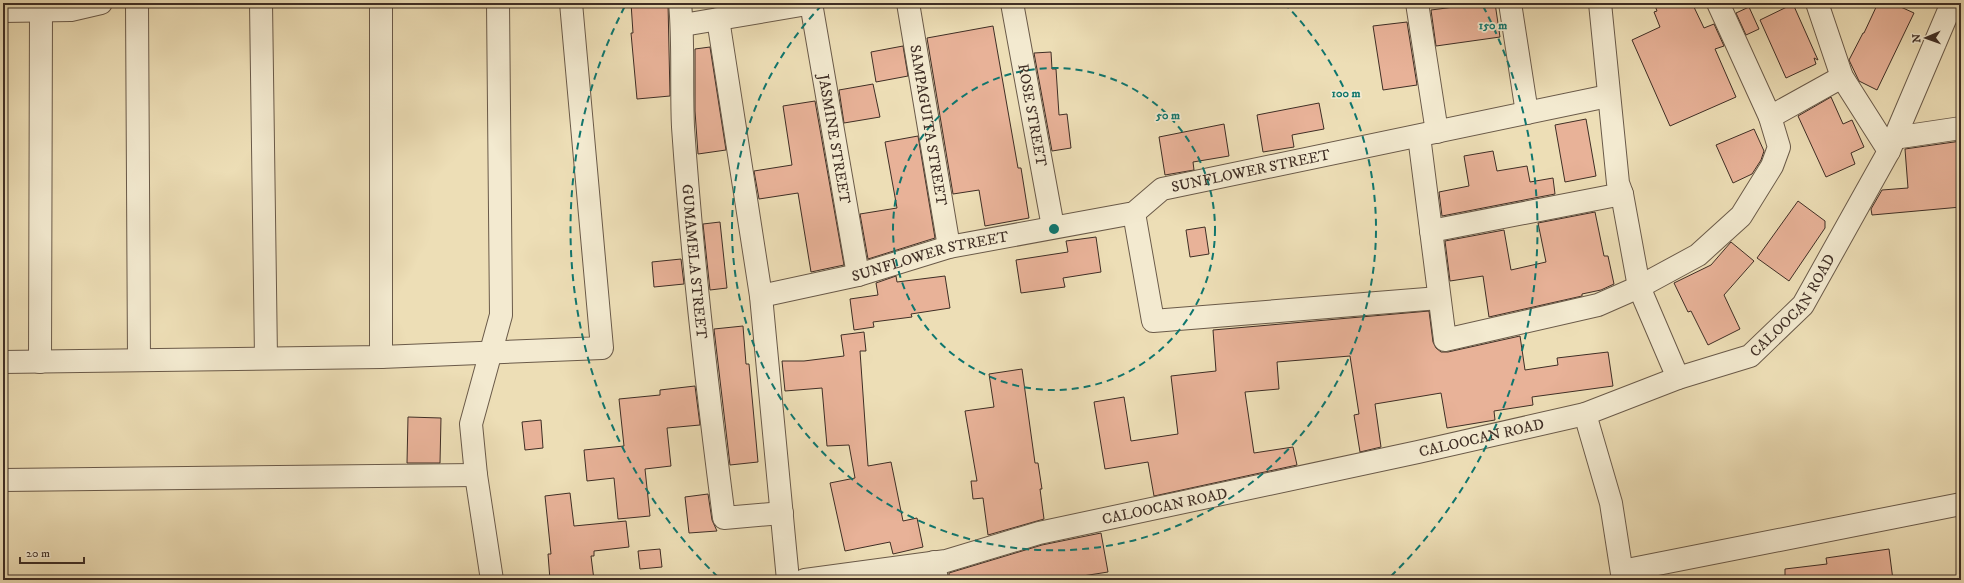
<svg xmlns="http://www.w3.org/2000/svg" width="1964" height="583" font-family="'IM FELL DW Pica',serif">
  <rect width="100%" height="100%" fill="#eddeb6"/>
  <filter id="stains"><feTurbulence type="fractalNoise" baseFrequency=".005" numOctaves="4"/><feColorMatrix values="0 0 0 0 .2 0 0 0 0 .09 0 0 0 0 .02 0 0 0 .5 -.17"/></filter>
  <radialGradient id="worn" r=".72"><stop offset=".6" stop-color="#630" stop-opacity="0"/><stop offset="1" stop-color="#630" stop-opacity=".3"/></radialGradient>
  <g fill="#e8b298" stroke="#3f2e25">
    <polygon points="631,3 668,3 670,96 637,99 631,33 633,33"/>
    <polygon points="1462,3 1495,3 1500,37 1436,46 1431,10 1462,6"/>
    <polygon points="1654,3 1692,3 1704,28 1714,24 1724,46 1715,49 1736,97 1670,126 1632,40 1660,27 1654,12 1657,11"/>
    <polygon points="1878,3 1892,3 1914,13 1877,90 1859,81 1849,60 1863,33 1864,33"/>
    <polygon points="1793,4 1818,60 1814,58 1816,64 1786,78 1760,20"/>
    <polygon points="1749,7 1759,29 1746,35 1736,13"/>
    <polygon points="1407,22 1417,85 1383,90 1373,26"/>
    <polygon points="993,26 1018,168 1021,168 1029,218 985,226 979,190 953,194 927,38"/>
    <polygon points="903,46 908,76 876,82 871,52"/>
    <polygon points="710,47 726,150 698,154 695,111 695,49"/>
    <polygon points="1051,52 1052,69 1056,69 1059,115 1067,114 1071,148 1052,151 1034,53"/>
    <polygon points="873,84 880,117 844,123 839,90"/>
    <polygon points="1831,97 1843,124 1852,120 1864,147 1851,153 1855,164 1826,177 1798,116"/>
    <polygon points="815,101 844,265 811,272 798,193 759,199 754,171 792,165 783,106"/>
    <polygon points="1319,103 1324,129 1292,135 1294,147 1263,152 1257,115"/>
    <polygon points="1586,119 1596,176 1565,182 1555,125"/>
    <polygon points="1224,124 1229,156 1193,162 1194,170 1165,175 1159,137"/>
    <polygon points="1754,129 1764,151 1761,160 1752,174 1733,183 1716,145"/>
    <polygon points="918,136 935,238 868,259 860,214 897,208 885,142"/>
    <polygon points="1961,141 1961,207 1872,215 1871,209 1882,190 1908,188 1905,149"/>
    <polygon points="1493,151 1497,171 1527,166 1530,182 1553,178 1555,194 1442,216 1439,192 1469,186 1464,156"/>
    <polygon points="1798,201 1825,221 1825,228 1789,281 1757,258"/>
    <polygon points="1595,212 1604,256 1608,256 1614,284 1601,290 1582,294 1582,296 1489,317 1483,276 1450,281 1445,241 1504,230 1511,270 1546,262 1538,223"/>
    <polygon points="720,222 727,288 710,290 703,224"/>
    <polygon points="1205,227 1209,254 1190,257 1186,230"/>
    <polygon points="1096,237 1101,272 1063,278 1065,287 1021,293 1016,260 1068,252 1066,241"/>
    <polygon points="1731,242 1754,261 1724,295 1740,329 1708,345 1691,311 1688,312 1674,283 1711,265"/>
    <polygon points="681,259 684,284 654,287 652,262"/>
    <polygon points="896,276 897,282 945,276 950,308 911,314 912,317 873,322 874,327 854,330 850,299 878,295 876,283"/>
    <polygon points="1429,311 1433,342 1436,348 1441,352 1448,352 1520,336 1525,370 1558,365 1557,358 1608,352 1613,386 1532,397 1533,405 1494,411 1495,420 1447,428 1441,393 1375,404 1381,447 1360,452 1354,415 1359,414 1350,356 1277,362 1279,389 1245,392 1254,453 1293,447 1297,465 1154,496 1148,462 1105,469 1094,402 1124,397 1131,441 1178,434 1171,376 1216,371 1213,330"/>
    <polygon points="743,326 746,364 749,364 758,462 730,465 714,329"/>
    <polygon points="864,332 866,351 860,351 868,466 891,462 903,521 917,518 923,547 893,554 890,542 845,551 830,483 855,478 849,445 827,446 822,388 785,391 782,361 804,361 844,356 841,335"/>
    <polygon points="1022,369 1035,463 1038,463 1042,489 1040,489 1044,519 988,535 983,498 973,499 971,481 977,481 965,411 994,407 989,374"/>
    <polygon points="695,386 700,425 667,428 671,466 645,469 650,516 618,519 614,478 587,481 584,450 624,446 619,399 660,395 660,390"/>
    <polygon points="408,417 441,418 440,463 407,463"/>
    <polygon points="541,420 543,448 525,450 522,422"/>
    <polygon points="570,493 574,526 626,521 629,547 594,551 594,556 591,556 594,580 550,580 548,554 551,554 545,496"/>
    <polygon points="708,494 712,520 717,531 689,533 685,497"/>
    <polygon points="1101,533 1108,572 1057,580 949,580 949,573 1042,545"/>
    <polygon points="660,549 662,567 640,569 638,551"/>
    <polygon points="1889,549 1893,580 1785,580 1785,569 1827,564 1826,558"/>
  </g>
  <g fill="none" stroke-linecap="round" stroke-linejoin="round">
    <defs>
      <g id="minor">
        <polyline points="137,3 139,360"/>
        <polyline points="261,3 266,358"/>
        <polyline points="381,3 381,357"/>
        <path id="s1" d="M680,3C684,44 681,86 683,127C692,258 707,388 724,518L782,513"/>
        <path id="s2" d="M811,3L858,275"/>
        <path id="s3" d="M908,3L949,247"/>
        <path id="s4" d="M1012,3L1053,227"/>
        <polyline points="1417,3 1437,132"/>
        <polyline points="1510,3 1527,113"/>
        <polyline points="1600,3 1618,183 1622,194 1639,287 1678,378"/>
        <polyline points="1817,3 1842,77 1889,151"/>
        <polyline points="3,11 71,10 101,3"/>
        <polyline points="718,19 761,296 788,580"/>
        <polyline points="683,25 813,3"/>
        <polyline points="1770,117 1842,77"/>
        <polyline points="1419,136 1445,340 1598,305 1639,287 1698,255 1741,216 1772,166 1779,147 1770,117 1718,3"/>
        <polyline points="1894,138 1961,128"/>
        <polyline points="1134,213 1153,321 1439,298"/>
        <polyline points="1431,231 1622,194"/>
        <path id="s5" d="M761,296L858,275L949,247L1134,213L1162,189L1608,96"/>
        <polyline points="3,362 381,357 602,348 571,3"/>
        <polyline points="40,362 41,10"/>
        <polyline points="1585,414 1611,503 1623,580"/>
        <polyline points="3,480 476,475"/>
        <polyline points="934,562 937,580"/>
        <polyline points="1622,571 1961,504"/>
        <polyline points="492,580 476,475 471,424 501,315 498,3"/>
        <path id="s6" d="M805,580L946,561L1039,533L1418,452L1585,414L1678,378L1750,356L1803,305L1889,151L1952,3"/>
      </g>
    </defs>
    <use href="#minor" stroke="#6a5a49" stroke-width="24"/>
    <use href="#minor" stroke="#f3ead0" stroke-width="22"/>
  </g>
  <g fill="none" stroke="#0f766e" stroke-width="2" stroke-dasharray="7 5">
    <circle cx="1054" cy="229" r="161"/>
    <path d="M1284 3A322 322 0 1 1 824 3"/>
    <path d="M718 577A484 484 0 0 1 625 6M1483 6A484 484 0 0 1 1390 577"/>
  </g>
  <g text-anchor="middle" dominant-baseline="central" stroke-width="3.5" stroke-linejoin="round" paint-order="stroke">
    <g font-size="15" fill="#3f2e25" stroke="#f3ead0">
      <text stroke="none"><textPath href="#s4" startOffset="114">ROSE STREET</textPath></text>
      <text stroke="none"><textPath href="#s3" startOffset="124">SAMPAGUITA STREET</textPath></text>
      <text stroke="none"><textPath href="#s2" startOffset="138">JASMINE STREET</textPath></text>
      <text stroke="none"><textPath href="#s5" startOffset="510">SUNFLOWER STREET</textPath></text>
      <text stroke="none"><textPath href="#s5" startOffset="174">SUNFLOWER STREET</textPath></text>
      <text stroke="none"><textPath href="#s1" startOffset="259">GUMAMELA STREET</textPath></text>
      <text stroke="none"><textPath href="#s6" startOffset="1040">CALOOCAN ROAD</textPath></text>
      <text stroke="none"><textPath href="#s6" startOffset="692">CALOOCAN ROAD</textPath></text>
      <text stroke="none"><textPath href="#s6" startOffset="368">CALOOCAN ROAD</textPath></text>
    </g>
  </g>
  <circle cx="1054" cy="229" r="6" fill="#0f766e" stroke="#f3ead0" stroke-width="2"/>
  <g font-size="12" text-anchor="middle" font-weight="bold" fill="#0f766e" stroke="#f3ead0" stroke-width="3.5" stroke-linejoin="round" paint-order="stroke">
    <text x="1493" y="29">150 m</text>
    <text x="1346" y="97">100 m</text>
    <text x="1168" y="119">50 m</text>
  </g>
  <rect width="1964" height="583" fill="none" stroke="#eddeb6" stroke-width="16"/>
  <rect x="4" y="4" width="1956" height="575" fill="none" stroke="#3f2e25" stroke-width="2"/>
  <rect x="8" y="8" width="1948" height="567" fill="none" stroke="#3f2e25"/>
  <g transform="translate(1926 38) rotate(268)" stroke="#f3ead0" stroke-width="3" paint-order="stroke">
  <path d="M0-3L7 15L0 10L-7 15Z" fill="#3f2e25"/>
  <text y="-6" font-size="11" font-weight="bold" text-anchor="middle" fill="#3f2e25">N</text>
  </g>
  <path d="M20 557v6h64v-6" fill="none" stroke="#3f2e25" stroke-width="2"/>
  <text x="26" y="557" font-size="12" fill="#3f2e25" stroke="#f3ead0" stroke-width="3" paint-order="stroke">20 m</text>
  <rect width="100%" height="100%" filter="url(#stains)"/>
  <rect width="100%" height="100%" fill="url(#worn)"/>
</svg>
